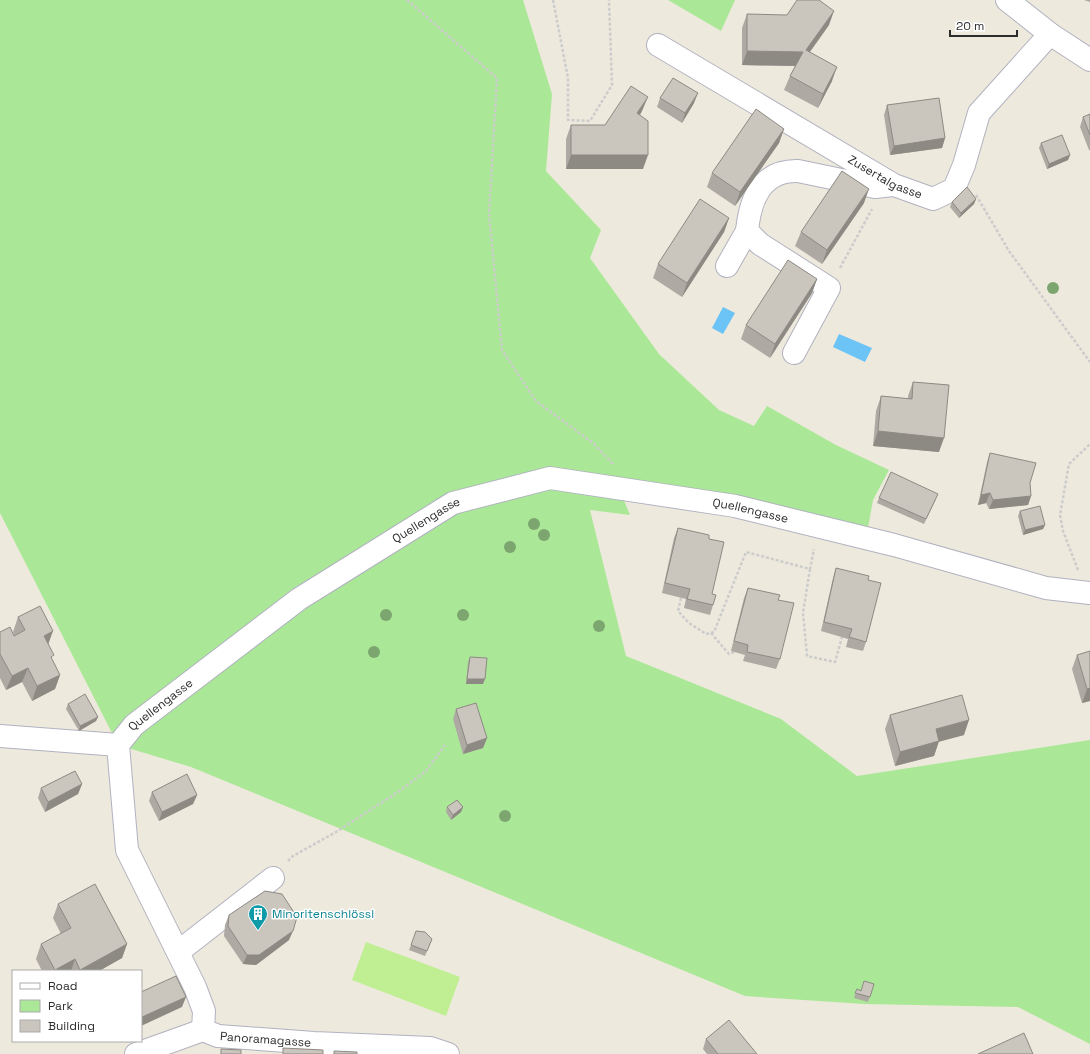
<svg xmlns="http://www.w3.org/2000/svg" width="1090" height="1054" font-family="'Space Grotesk',sans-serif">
  <rect width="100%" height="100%" fill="#eee9dd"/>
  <g fill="#aae897">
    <polygon points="0,0 523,0 552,94 546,171 601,230 590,258 659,354 719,410 754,426 767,406 836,445 889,470 873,500 867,534 620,480 449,495 291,590 112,733 0,513"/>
    <polygon points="668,0 735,0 721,31"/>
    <polygon points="550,478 619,488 630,515 590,510 626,656 781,719 857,776 1090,740 1090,1044 1018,1007 864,1004 745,996 191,767 118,745 134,725 453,503"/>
  </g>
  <polygon fill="#bfef92" points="366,942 460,977 446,1016 352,980"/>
  <g fill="#6bc3f6">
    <polygon points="723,307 735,313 723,334 712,328"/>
    <polygon points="839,334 872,348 865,362 833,347"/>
  </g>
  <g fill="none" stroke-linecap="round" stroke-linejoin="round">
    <defs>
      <g id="minor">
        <polyline points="1007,0 1050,34 1090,60"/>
        <path id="s1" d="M658,45L894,185L933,199L954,189L964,165L979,113L1050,34"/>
        <polyline points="727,266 747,231"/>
        <path d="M794,353L829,288L760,244L747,231C750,200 761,170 798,171L875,187L893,185"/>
        <polyline points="0,736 118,745"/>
        <polyline points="178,952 273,878"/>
        <path id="s2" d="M203,1030L204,1011L195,987L127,850L118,745L134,725L299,599L453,503L550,478L735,506L894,545L1046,588L1090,593"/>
        <path id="s3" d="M136,1054L203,1030L218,1036L314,1043L430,1048L448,1054"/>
      </g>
    </defs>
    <use href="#minor" stroke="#b1b2c0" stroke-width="24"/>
    <g stroke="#ccc" stroke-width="2.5" stroke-dasharray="3 2" stroke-linecap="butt">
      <polyline points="407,0 497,78 489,214 502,350 536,401 593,443 613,464"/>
      <polyline points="553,0 568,78 568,120 590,121 612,85 609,0"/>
      <polyline points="976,195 1009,251 1090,362"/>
      <polyline points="840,268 872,209"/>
      <polyline points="810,569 803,613 807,656 835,662 842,637"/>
      <polyline points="1078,570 1063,531 1060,515 1069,464 1090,444"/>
      <polyline points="681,598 678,611 689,623 706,634 714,632 746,552 810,569 814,549"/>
      <polyline points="711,633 729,654 734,652"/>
      <polyline points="288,861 293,856 336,832 398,792 426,771 445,745"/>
    </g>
    <use href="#minor" stroke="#fff" stroke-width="22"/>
  </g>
  <g fill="#7da570">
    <circle cx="1053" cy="288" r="6"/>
    <circle cx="534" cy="524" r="6"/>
    <circle cx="544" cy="535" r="6"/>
    <circle cx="510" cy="547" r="6"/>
    <circle cx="386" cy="615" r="6"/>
    <circle cx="463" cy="615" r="6"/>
    <circle cx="599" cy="626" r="6"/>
    <circle cx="374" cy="652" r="6"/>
    <circle cx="505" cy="816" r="6"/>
  </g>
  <g fill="#aea9a3">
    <polygon points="1084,0 1090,0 1090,2"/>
    <polygon points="747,14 829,25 810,52 832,81 818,108 784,90 790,76 795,66 742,65 742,28"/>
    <polygon points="660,98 694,103 682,123 657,107"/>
    <polygon points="887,105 945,138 942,148 890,155 884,115"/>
    <polygon points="642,111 640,115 643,169 566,169 566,139 571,125 605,125"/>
    <polygon points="1090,114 1090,150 1089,150 1080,127 1083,117"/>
    <polygon points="784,129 779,143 735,206 707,187 712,173"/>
    <polygon points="1041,143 1070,155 1068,160 1047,169 1039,148"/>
    <polygon points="976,199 974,204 959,218 950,207 952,202"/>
    <polygon points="864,203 822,264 795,246 801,232"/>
    <polygon points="729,218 724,232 682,297 653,278 658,264"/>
    <polygon points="817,279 812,293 770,358 741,339 746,325"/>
    <polygon points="913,382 939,452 873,446 876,411 881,396 908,399 908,396"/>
    <polygon points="990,453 1030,483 1031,496 1028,505 989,509 986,503 978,505 987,462"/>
    <polygon points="879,498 936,499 924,524 877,503"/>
    <polygon points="1020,511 1045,525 1043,529 1023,535 1018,516"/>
    <polygon points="678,528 709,539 712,594 713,605 710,615 684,608 686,599 662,593 674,538"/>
    <polygon points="836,568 866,642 863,651 846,647 848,639 821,631 833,578"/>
    <polygon points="748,588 778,600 780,659 776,669 743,661 745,655 731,651 744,598"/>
    <polygon points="18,617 48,644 52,659 60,675 55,689 32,701 22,682 6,690 0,678 0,632 14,636 14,635 13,632"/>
    <polygon points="1090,651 1090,701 1082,703 1072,669 1077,655"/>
    <polygon points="470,657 483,684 466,684 468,662"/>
    <polygon points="68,704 98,717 96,721 79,731 66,709"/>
    <polygon points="456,709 487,738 483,748 463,754 453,719"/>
    <polygon points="890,715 964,735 939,741 934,756 895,766 885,729"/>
    <polygon points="82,784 78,794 45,812 38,798 41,788"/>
    <polygon points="152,792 197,795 193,804 159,821 149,801"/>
    <polygon points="447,807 463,807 461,812 451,820 446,812"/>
    <polygon points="58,904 127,944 122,958 99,971 42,971 36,959 41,944 61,934 53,918"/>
    <polygon points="229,915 289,940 256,965 243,964 224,936 225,925"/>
    <polygon points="432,939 425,956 409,950 411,945"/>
    <polygon points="874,984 868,1002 854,998 857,989 861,990"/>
    <polygon points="706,1039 757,1054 707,1054 703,1049"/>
  </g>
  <g fill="#8d8a84">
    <polygon points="834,11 829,25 801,64 806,50"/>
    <polygon points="747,51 803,52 798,66 742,65"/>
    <polygon points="837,67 832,81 818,108 823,94"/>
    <polygon points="698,93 694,103 682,123 685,113"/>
    <polygon points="648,97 642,111 632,127 637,113"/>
    <polygon points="784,129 779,143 735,206 740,192"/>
    <polygon points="945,138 942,148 890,155 894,146"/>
    <polygon points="571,155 648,155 643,169 566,169"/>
    <polygon points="1070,155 1068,160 1047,169 1049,164"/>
    <polygon points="869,189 864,203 822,264 827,250"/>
    <polygon points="976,199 974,204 959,218 961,213"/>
    <polygon points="729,218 724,232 682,297 687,283"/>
    <polygon points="817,279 812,293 770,358 775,344"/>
    <polygon points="878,431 944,438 939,452 873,446"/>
    <polygon points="990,493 986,503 978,505 981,495"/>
    <polygon points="1031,496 1028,505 989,509 993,500"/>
    <polygon points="1045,525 1043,529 1023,535 1025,530"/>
    <polygon points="53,631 48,645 44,636"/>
    <polygon points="28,668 22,682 6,690 12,676"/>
    <polygon points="60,675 55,689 32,701 37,686"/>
    <polygon points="467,679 485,679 483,684 466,684"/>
    <polygon points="1090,688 1090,701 1082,703 1087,689"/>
    <polygon points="98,717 96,721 79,731 80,726"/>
    <polygon points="969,720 964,735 931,744 936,729"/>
    <polygon points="487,738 483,748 463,754 467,745"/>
    <polygon points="939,741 934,756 895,766 900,752"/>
    <polygon points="82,784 78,794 45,812 48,802"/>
    <polygon points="197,795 193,804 159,821 162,812"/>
    <polygon points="463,807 461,812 451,820 453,815"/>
    <polygon points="293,931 289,940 256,965 243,964 247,955"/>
    <polygon points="127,944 122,958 99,971 80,971 80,970"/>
    <polygon points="75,959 71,971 55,971 55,970"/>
    <polygon points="186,997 182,1007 141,1026 141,1021 142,1017"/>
  </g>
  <g fill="#cac5bd" stroke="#8d8a84">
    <polygon points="797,0 819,0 834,11 806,50 837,67 823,94 790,76 803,52 747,51 747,14 787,15"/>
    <polygon points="673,78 698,93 685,113 660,98"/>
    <polygon points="631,86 648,97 637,113 648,121 648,155 571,155 571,125 605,125"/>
    <polygon points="939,98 945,138 894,146 887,105"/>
    <polygon points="756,109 784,129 740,192 712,173"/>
    <polygon points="1090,114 1090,135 1083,117"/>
    <polygon points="1062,135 1070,155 1049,164 1041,143"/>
    <polygon points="842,171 869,189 827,250 801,232"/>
    <polygon points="967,187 976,199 961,213 952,202"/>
    <polygon points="700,199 729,218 687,283 658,264"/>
    <polygon points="788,260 817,279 775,344 746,325"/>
    <polygon points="913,382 949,385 944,438 878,431 881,396 912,399"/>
    <polygon points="990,453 1036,463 1030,483 1031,496 993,500 990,493 981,495"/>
    <polygon points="891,472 938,494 926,519 879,498"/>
    <polygon points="1040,506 1045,525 1025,530 1020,511"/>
    <polygon points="678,528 709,535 709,539 724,542 712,594 716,595 713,605 687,599 690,589 665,583"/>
    <polygon points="836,568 869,576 868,580 881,583 866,642 849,637 852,629 824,622"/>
    <polygon points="748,588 780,595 778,600 794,603 780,659 747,652 748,645 734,641"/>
    <polygon points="40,606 53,631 44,636 54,655 51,657 60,675 37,686 28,668 12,676 0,654 0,632 10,627 14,636 25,630 18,617"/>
    <polygon points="1090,651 1090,688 1087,689 1077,655"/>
    <polygon points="470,657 487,658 485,679 467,679"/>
    <polygon points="85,694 98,717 80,726 68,704"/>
    <polygon points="962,695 969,720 936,729 939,741 900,752 890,715"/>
    <polygon points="476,703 487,738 467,745 456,709"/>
    <polygon points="75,771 82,784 48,802 41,788"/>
    <polygon points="187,774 197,795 162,812 152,792"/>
    <polygon points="457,800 463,807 453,815 447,807"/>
    <polygon points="95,884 127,944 80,970 75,959 55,970 41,944 71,928 58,904"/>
    <polygon points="265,891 282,894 297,917 293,931 259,955 247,955 228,926 229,915"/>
    <polygon points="416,931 425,932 432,939 427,951 411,945"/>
    <polygon points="176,976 186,997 142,1017 141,1014 141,992"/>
    <polygon points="864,981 874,984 870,997 855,993 857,989 861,991"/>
    <polygon points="729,1020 757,1054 718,1054 706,1039"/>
    <polygon points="1024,1033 1033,1054 978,1054"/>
    <polygon points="283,1048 323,1050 323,1054 283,1054"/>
    <polygon points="221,1049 241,1050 241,1054 221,1054"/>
    <polygon points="334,1051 357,1052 357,1054 334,1054"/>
  </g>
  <defs>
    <symbol id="building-pin" viewBox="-11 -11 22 30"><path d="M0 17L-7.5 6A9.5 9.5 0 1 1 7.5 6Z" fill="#0f9aa8" stroke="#fff"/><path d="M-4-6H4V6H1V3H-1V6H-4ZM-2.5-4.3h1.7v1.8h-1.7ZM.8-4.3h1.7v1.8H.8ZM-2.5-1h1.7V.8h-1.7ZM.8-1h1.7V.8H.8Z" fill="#fff"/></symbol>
  </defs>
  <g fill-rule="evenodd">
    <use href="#building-pin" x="247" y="903" width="22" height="30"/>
  </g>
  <g text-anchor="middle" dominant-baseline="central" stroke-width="3" stroke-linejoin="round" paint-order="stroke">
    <g font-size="12" fill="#2c2c2c" stroke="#fff">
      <text stroke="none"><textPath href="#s1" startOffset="263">Zusertalgasse</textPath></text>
      <text stroke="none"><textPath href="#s2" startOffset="1021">Quellengasse</textPath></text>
      <text stroke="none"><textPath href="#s2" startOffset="686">Quellengasse</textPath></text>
      <text stroke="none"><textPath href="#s2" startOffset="362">Quellengasse</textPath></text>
      <text stroke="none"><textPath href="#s3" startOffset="135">Panoramagasse</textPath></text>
    </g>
    <g font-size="12" fill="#0d838f" stroke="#fff" text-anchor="start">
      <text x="272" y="914">Minoritenschlössl</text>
    </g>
  </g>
  <rect x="12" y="970" width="130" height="72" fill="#ffffff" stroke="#ababab"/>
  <rect x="20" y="983" width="20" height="6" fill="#ffffff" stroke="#ababab"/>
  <text x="48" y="990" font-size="12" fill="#2c2c2c">Road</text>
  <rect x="20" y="1000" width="20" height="12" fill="#aae897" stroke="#ababab"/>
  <text x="48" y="1010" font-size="12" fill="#2c2c2c">Park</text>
  <rect x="20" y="1020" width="20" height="12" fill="#cac5bd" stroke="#ababab"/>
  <text x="48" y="1030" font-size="12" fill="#2c2c2c">Building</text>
  <path d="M950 30v6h67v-6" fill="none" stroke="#2c2c2c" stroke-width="2"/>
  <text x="956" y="30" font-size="12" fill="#2c2c2c" stroke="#ffffff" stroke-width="3" paint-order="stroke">20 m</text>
</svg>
